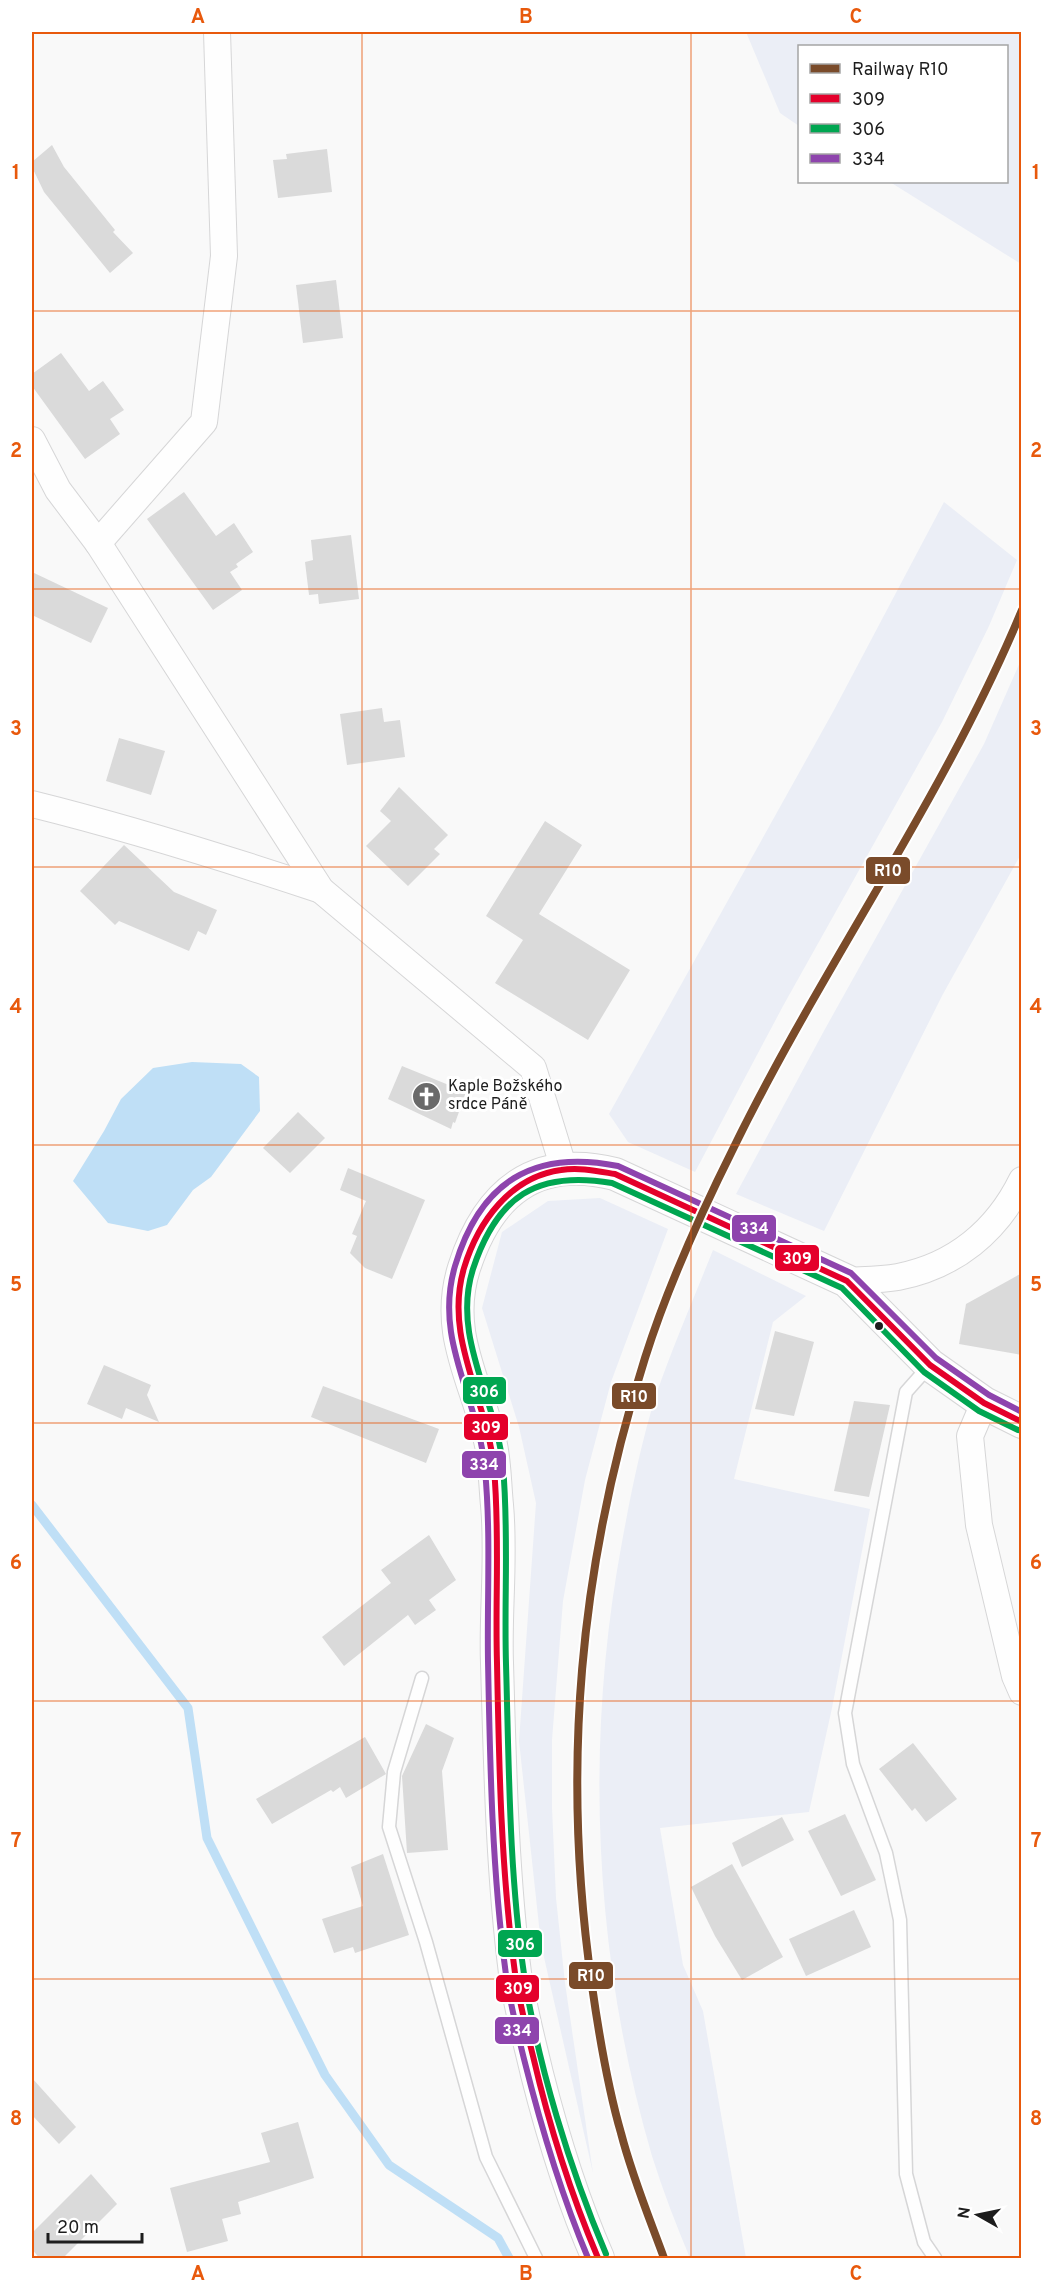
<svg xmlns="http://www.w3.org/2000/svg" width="1053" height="2290" font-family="Overpass,sans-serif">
  <rect width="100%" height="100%" fill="#f9f9f9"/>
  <g fill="#ebeef6">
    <polygon points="746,32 1021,32 1021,264 890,182 1006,182 1006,46 800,46 799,126 780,113"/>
    <polygon points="944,502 1017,560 989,626 942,722 783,1006 695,1172 628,1142 609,1114 834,710"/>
    <polygon points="1021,660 1021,854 943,994 824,1231 736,1194 825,1029 984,744"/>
    <polygon points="600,1198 668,1229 611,1382 585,1480 563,1601 552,1740 552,1808 556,1898 565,1983 593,2173 541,1944 519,1741 536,1503 519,1427 482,1308 502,1232 548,1201"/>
    <path d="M713,1250L806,1296L773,1322L734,1479L870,1509L832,1708L809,1812L660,1828L683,1965L703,2011L746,2258H690C676,2225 663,2191 652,2156C594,1958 584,1745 622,1542C631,1493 641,1443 656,1395C673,1346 694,1298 713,1250Z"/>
  </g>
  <polygon fill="#bfdff6" points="192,1062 241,1064 259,1077 260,1111 211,1177 193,1190 167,1225 148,1231 108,1223 73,1181 104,1131 121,1099 153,1068"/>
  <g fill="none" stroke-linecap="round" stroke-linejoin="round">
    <polyline stroke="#bfdff6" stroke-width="9" points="32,1505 188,1708 207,1838 325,2075 389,2165 498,2238 509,2258"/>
  </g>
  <g fill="#dadada">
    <polygon points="52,145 64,167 115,230 113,232 133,253 110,273 44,192 32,167 32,162"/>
    <polygon points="327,149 332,192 278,198 273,160 287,159 286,154"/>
    <polygon points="336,280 343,338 303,343 296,285"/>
    <polygon points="61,353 89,391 103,381 124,410 110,419 120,434 85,459 32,386 32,374"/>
    <polygon points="184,492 216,536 234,523 253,552 236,564 238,567 230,572 242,590 213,610 147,519"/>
    <polygon points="351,535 359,599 319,604 318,594 309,595 305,562 313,560 311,540"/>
    <polygon points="32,572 108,608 91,643 32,615"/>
    <polygon points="382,708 384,722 400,720 405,757 347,765 340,714"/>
    <polygon points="119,738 165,751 151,795 106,781"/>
    <polygon points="399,787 448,835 434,849 440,854 408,886 366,846 391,821 380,811"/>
    <polygon points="545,821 582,845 539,914 630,970 588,1040 495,983 523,940 486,916"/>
    <polygon points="124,845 174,892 217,910 206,935 198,931 189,951 119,921 115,925 80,891"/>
    <polygon points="402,1066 466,1092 455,1123 453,1122 451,1129 388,1099"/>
    <polygon points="298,1112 325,1138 290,1173 263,1148"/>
    <polygon points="348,1168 425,1200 392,1279 365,1268 350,1253 357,1236 352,1234 366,1201 340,1190"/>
    <polygon points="1022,1273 1022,1355 959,1344 966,1304"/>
    <polygon points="775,1331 814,1342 794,1416 755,1409"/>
    <polygon points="104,1365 151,1385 147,1395 159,1422 126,1408 122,1419 87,1404"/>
    <polygon points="323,1386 439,1429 426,1463 311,1417"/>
    <polygon points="854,1401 890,1405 869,1497 834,1491"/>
    <polygon points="429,1535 456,1580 429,1600 436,1610 415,1625 408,1615 344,1666 322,1637 391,1583 381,1570"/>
    <polygon points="426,1724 454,1738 442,1771 448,1850 407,1853 402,1776"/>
    <polygon points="365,1737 386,1774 346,1798 340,1787 333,1792 331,1790 272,1824 256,1799"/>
    <polygon points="913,1743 957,1799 926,1822 915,1808 912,1811 879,1769"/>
    <polygon points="845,1814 876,1880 841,1896 808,1831"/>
    <polygon points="782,1817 794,1840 742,1867 732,1843"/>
    <polygon points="383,1854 409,1935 355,1953 353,1947 334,1953 322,1919 363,1906 351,1867"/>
    <polygon points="732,1864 783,1957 742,1980 715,1936 691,1887"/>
    <polygon points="854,1910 871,1947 806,1976 789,1939"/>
    <polygon points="32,2078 76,2127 59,2144 32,2115"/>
    <polygon points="298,2122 314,2178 238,2202 241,2214 222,2219 228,2241 187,2252 170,2188 270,2162 261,2133"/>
    <polygon points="91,2174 117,2204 62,2259 40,2259 32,2249 32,2233"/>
  </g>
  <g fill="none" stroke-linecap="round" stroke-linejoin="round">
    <defs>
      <g id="service">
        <polyline points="930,1365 906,1392 845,1713 853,1764 886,1853 900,1920 906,2174 924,2242 935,2258"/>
        <polyline points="422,1678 394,1772 389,1827 426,1942 486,2157 536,2258"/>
      </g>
      <g id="minor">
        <polyline points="32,440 58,490 98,543 321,890 533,1068 564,1169"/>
        <polyline points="98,543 204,422 224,256 217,32"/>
        <path d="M32,804C129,828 225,858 321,890"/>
        <path d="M847,1281C863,1280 881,1280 898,1277C955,1266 997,1231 1022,1180"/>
        <polyline points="984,1403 970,1436 979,1525 1015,1676 1022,1692"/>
      </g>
      <path id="tertiary" d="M598,2258C572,2199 553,2137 537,2074C529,2040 520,2007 515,1973C502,1870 500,1766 497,1663C495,1611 502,1558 497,1505C495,1485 495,1464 491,1445C478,1383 443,1335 464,1268C488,1193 535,1154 615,1174L847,1281L930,1365L984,1403L1022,1422"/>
    </defs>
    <use href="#service" stroke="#d6d6d7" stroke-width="15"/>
    <use href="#minor" stroke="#d6d6d7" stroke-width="28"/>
    <use href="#tertiary" stroke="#d6d6d7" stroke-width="34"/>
    <use href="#service" stroke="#fefefe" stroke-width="12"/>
    <use href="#minor" stroke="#fefefe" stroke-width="26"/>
    <use href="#tertiary" stroke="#fefefe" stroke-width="32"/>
    <defs>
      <path id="bus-1" d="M598,2258C570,2192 549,2125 533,2056C526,2028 519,2001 515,1973C501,1870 499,1766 497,1663C495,1598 500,1534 494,1469C488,1400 443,1339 464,1268C478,1222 510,1177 561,1170C579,1167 597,1171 615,1174L847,1281L930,1365L984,1403L1022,1422"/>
      <path id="bus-2" d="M606,2254C570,2169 538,2066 524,1974C509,1872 509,1767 506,1664C504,1598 509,1533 503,1467C497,1400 451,1338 473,1269C497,1196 537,1170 612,1183L842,1288L924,1372L979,1411L1018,1430"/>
      <path id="bus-3" d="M588,2258C561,2194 541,2127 524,2059C517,2031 510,2003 506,1975C492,1871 490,1765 488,1661C487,1597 491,1534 485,1470C479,1398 433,1341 455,1266C480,1182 533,1149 618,1166L851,1273L936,1358L989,1395L1022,1412"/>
    </defs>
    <use href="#bus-1" stroke="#fff" stroke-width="10"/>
    <use href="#bus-2" stroke="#fff" stroke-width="10"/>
    <use href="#bus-3" stroke="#fff" stroke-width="10"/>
    <use href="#bus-1" stroke="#e4002b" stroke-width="6"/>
    <use href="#bus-2" stroke="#00a651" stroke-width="6"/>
    <use href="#bus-3" stroke="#8e44ad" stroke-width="6"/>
    <defs>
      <path id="rail-1" d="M664,2258C649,2217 632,2176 621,2133C607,2085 599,2035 592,1986C561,1770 579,1566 645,1358C668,1285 700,1215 734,1147C823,965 944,798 1022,610"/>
    </defs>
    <use href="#rail-1" stroke="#fff" stroke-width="12"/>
    <use href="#rail-1" stroke="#7a4b2a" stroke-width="8"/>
  </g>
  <path fill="none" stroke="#e8590c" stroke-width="1.5" stroke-opacity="0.55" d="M362,32V2258M691,32V2258M32,311H1022M32,589H1022M32,867H1022M32,1145H1022M32,1423H1022M32,1701H1022M32,1979H1022"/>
  <defs>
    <symbol id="church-disc" viewBox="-11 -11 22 22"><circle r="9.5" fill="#6a6a6a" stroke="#fff"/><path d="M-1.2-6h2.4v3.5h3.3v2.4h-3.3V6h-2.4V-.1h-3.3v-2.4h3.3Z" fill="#fff"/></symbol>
  </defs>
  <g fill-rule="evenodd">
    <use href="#church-disc" x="410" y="1080" width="33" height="33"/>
  </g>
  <circle fill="#1d1d1d" stroke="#fff" stroke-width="2" cx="879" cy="1326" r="5"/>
  <g text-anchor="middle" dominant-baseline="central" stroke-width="6" stroke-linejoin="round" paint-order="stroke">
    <g font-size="16" fill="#1d1d1d" stroke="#fff" text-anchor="start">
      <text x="448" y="1087">Kaple Božského<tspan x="448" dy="18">srdce Páně</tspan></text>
    </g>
  </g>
  <g stroke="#fff" stroke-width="2">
    <rect x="865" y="856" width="46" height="29" rx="6" fill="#7a4b2a"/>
    <rect x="731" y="1214" width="46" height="29" rx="6" fill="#8e44ad"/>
    <rect x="774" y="1244" width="46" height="28" rx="6" fill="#e4002b"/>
    <rect x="462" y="1376" width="45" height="29" rx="6" fill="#00a651"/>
    <rect x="611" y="1382" width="46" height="28" rx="6" fill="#7a4b2a"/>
    <rect x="463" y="1413" width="46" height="28" rx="6" fill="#e4002b"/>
    <rect x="461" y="1450" width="46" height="29" rx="6" fill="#8e44ad"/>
    <rect x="497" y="1929" width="46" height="29" rx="6" fill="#00a651"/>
    <rect x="568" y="1961" width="46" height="29" rx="6" fill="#7a4b2a"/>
    <rect x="495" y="1974" width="45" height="29" rx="6" fill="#e4002b"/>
    <rect x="494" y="2016" width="46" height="29" rx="6" fill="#8e44ad"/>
  </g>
  <g font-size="16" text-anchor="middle" font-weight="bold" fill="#fff">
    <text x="888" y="876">R10</text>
    <text x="754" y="1234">334</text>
    <text x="797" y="1264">309</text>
    <text x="484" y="1397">306</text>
    <text x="634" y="1402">R10</text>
    <text x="486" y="1433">309</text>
    <text x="484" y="1470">334</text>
    <text x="520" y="1950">306</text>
    <text x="591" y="1981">R10</text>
    <text x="518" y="1994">309</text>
    <text x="517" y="2036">334</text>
  </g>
  <rect width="1053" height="2290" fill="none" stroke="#ffffff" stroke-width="66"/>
  <rect x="798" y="45" width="210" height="138" fill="#ffffff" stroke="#a5a5a5" stroke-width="1.5"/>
  <rect x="810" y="64" width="30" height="9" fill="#7a4b2a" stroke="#a5a5a5" stroke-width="1.5"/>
  <text x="852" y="75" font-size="18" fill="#1d1d1d">Railway R10</text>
  <rect x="810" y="94" width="30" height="9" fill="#e4002b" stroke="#a5a5a5" stroke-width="1.5"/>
  <text x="852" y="105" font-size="18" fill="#1d1d1d">309</text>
  <rect x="810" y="124" width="30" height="9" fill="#00a651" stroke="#a5a5a5" stroke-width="1.5"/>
  <text x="852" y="135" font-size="18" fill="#1d1d1d">306</text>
  <rect x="810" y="154" width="30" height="9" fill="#8e44ad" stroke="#a5a5a5" stroke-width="1.5"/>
  <text x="852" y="165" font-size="18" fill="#1d1d1d">334</text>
  <g transform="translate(978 2215) rotate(279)" stroke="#ffffff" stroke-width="4.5" paint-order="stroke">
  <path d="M0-4.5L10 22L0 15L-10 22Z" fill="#1d1d1d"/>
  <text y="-9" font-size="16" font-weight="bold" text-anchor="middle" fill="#1d1d1d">N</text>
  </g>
  <path d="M48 2233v9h94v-9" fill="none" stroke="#1d1d1d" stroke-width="3"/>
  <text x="57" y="2233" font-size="18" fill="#1d1d1d" stroke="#ffffff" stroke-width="4.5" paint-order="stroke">20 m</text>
  <rect x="33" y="33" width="987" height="2224" fill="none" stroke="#e8590c" stroke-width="2"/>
  <g font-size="20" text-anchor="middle" font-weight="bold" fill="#e8590c">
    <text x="198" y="23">A</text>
    <text x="526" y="23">B</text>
    <text x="856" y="23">C</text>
    <text x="16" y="179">1</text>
    <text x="1036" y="179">1</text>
    <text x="16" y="457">2</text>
    <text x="1036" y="457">2</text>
    <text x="16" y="735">3</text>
    <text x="1036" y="735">3</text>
    <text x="16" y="1013">4</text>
    <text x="1036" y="1013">4</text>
    <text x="16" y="1291">5</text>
    <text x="1036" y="1291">5</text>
    <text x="16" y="1569">6</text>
    <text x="1036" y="1569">6</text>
    <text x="16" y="1847">7</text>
    <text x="1036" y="1847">7</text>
    <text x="16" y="2125">8</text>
    <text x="1036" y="2125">8</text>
    <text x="198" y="2280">A</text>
    <text x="526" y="2280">B</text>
    <text x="856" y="2280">C</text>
  </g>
</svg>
